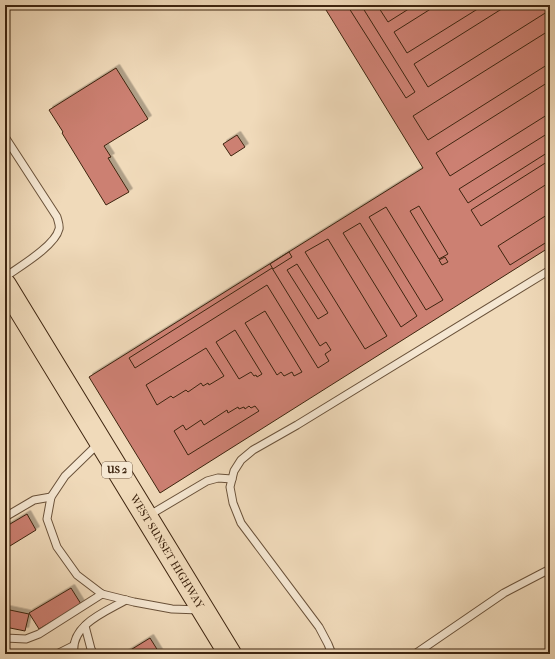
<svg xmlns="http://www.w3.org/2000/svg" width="555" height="659" font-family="'IM FELL French Canon',serif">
  <defs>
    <filter id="shadow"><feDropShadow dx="3.5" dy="-3.5" stdDeviation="0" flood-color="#0004"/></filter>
  </defs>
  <rect width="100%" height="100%" fill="#f0daba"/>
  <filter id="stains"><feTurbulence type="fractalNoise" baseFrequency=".005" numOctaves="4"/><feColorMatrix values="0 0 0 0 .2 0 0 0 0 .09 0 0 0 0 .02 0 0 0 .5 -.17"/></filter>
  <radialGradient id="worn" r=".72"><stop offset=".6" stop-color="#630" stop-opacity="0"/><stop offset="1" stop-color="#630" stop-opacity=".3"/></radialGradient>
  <g fill="#cc8072" stroke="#3d240f" filter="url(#shadow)">
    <polygon points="323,5 550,5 550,247 160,493 89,377 423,168"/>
    <polygon points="347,5 361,5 415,92 406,98"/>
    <polygon points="377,5 415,5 388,22"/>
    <polygon points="437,5 484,5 407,53 394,32"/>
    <polygon points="508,5 550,5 550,10 428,87 414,64"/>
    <polygon points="550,30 550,63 428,140 413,116"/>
    <polygon points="116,68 148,119 104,146 111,157 108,158 129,192 106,205 62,133 63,132 49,110"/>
    <polygon points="550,81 550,113 450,176 436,153"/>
    <polygon points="550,132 550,151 468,203 459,189"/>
    <polygon points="237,135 245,147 231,156 223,144"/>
    <polygon points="550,160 550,182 481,226 471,210"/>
    <polygon points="419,206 448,254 439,259 410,211"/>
    <polygon points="386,207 443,300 426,310 369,217"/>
    <polygon points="550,213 550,240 510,265 498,246"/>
    <polygon points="360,223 417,316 401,327 343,233"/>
    <polygon points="328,239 387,336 365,349 305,252"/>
    <polygon points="289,252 292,257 273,269 270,264"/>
    <polygon points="445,257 448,262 442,265 439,260"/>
    <polygon points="297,264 328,313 318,319 287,270"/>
    <polygon points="272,268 320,346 326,342 331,350 325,354 329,361 318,368 267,285 135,368 129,358"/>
    <polygon points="265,311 302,372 294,376 292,372 284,376 281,372 277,375 245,323"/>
    <polygon points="235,330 262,374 257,377 256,375 254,376 251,372 239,379 216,342"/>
    <polygon points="206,348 224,376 209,385 208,383 203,386 201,383 188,392 186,390 173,398 171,396 157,405 146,385"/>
    <polygon points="249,406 251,408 255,406 259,411 188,455 174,431 183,425 186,430 201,420 204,425 227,410 228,413 238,407 239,409 244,407 245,409"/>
    <polygon points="27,514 36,530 5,549 5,527"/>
    <polygon points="71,588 81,604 39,629 29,613"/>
    <polygon points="5,609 29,614 25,631 5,627"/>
    <polygon points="150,638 160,654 124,654"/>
  </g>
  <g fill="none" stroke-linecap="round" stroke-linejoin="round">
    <defs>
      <g id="lane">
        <path d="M5,137L57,217C58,221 60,226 59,229C55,246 19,267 5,277"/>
        <polyline points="99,443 65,476 51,497 47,519 57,547 77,575 102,594 134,602 172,609 200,610"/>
        <polyline points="148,516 207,481 218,478 232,479"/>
        <polyline points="5,517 34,500 51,497"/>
        <polyline points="85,626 91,649 94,654"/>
        <polyline points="5,638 26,639 39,634 102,594"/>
        <polyline points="57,654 73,646"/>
        <path d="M74,654C70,625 105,612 126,600"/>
        <polyline points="332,654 328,644 319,627 241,523 233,503 230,487 234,471 241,460 253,450 297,425 550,270"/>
        <polyline points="415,654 504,593 550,569"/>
      </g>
      <g id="primary">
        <path id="s1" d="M5,285L230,654"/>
      </g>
    </defs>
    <use href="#lane" stroke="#6a523a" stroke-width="9"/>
    <use href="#primary" stroke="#3d240f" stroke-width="24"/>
    <use href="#lane" stroke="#f5e7d2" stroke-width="7"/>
    <use href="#primary" stroke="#f0daba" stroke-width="22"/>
  </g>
  <g text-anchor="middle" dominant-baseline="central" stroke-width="3" stroke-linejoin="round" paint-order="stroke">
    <rect fill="#f5e7d2" stroke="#745e4a" stroke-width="1" x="102" y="462" width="30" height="16" rx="3"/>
    <g font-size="10" font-weight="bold" fill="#3d240f">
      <text x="117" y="470">US 2</text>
    </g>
    <g font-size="11" fill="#3d240f" stroke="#f5e7d2">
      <text stroke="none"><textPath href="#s1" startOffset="312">WEST SUNSET HIGHWAY</textPath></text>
    </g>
  </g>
  <rect width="555" height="659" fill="none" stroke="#f0daba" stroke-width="20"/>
  <rect x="6" y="6" width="543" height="647" fill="none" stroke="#3d240f" stroke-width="2"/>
  <rect x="10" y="10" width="535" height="639" fill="none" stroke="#3d240f"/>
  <rect width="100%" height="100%" filter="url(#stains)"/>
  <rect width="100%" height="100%" fill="url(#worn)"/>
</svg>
